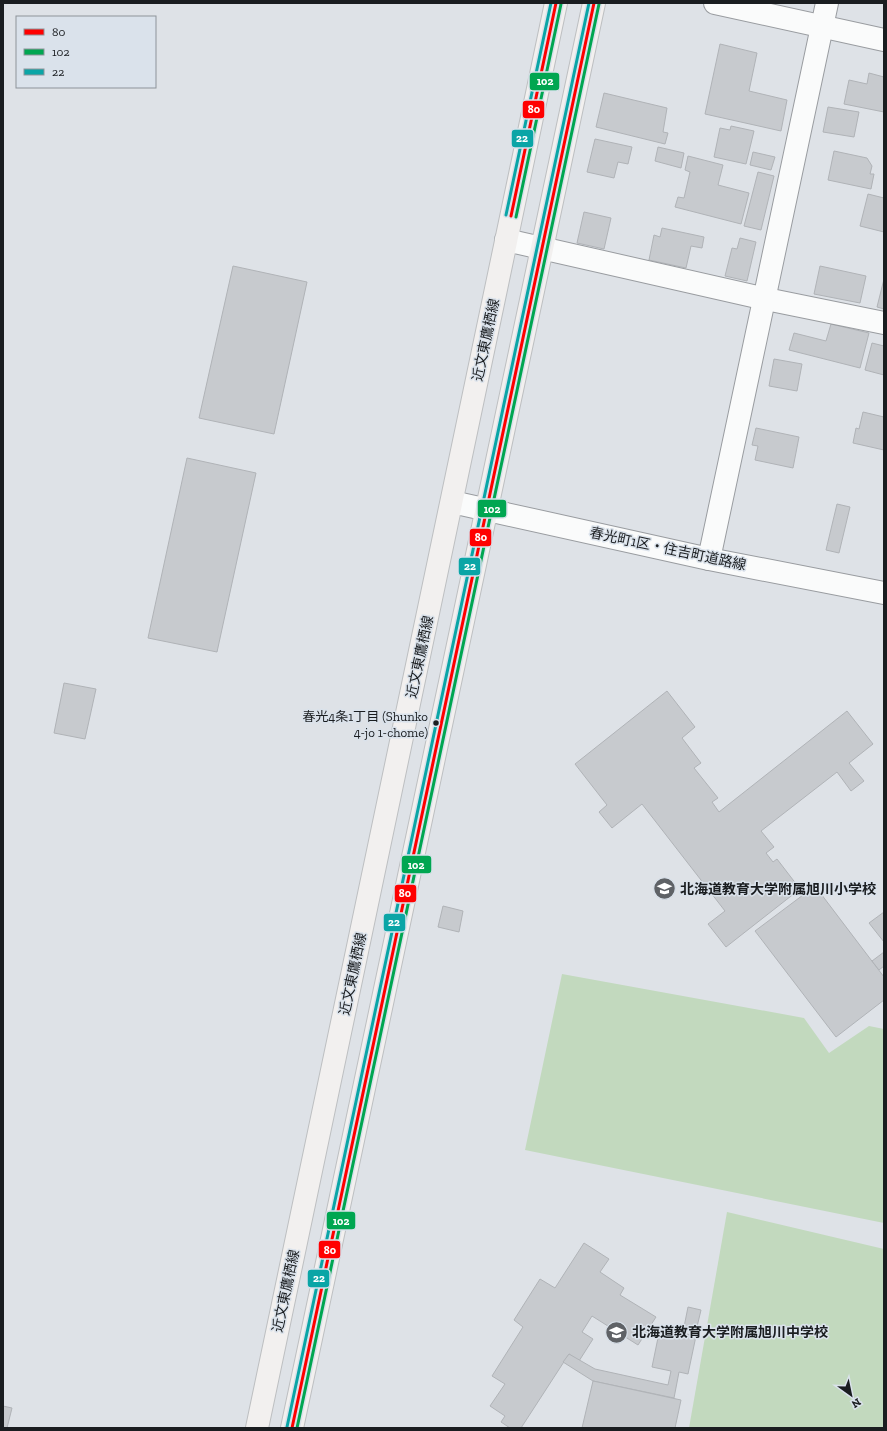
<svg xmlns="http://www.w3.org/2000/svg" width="887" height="1431" font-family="'Zilla Slab','Noto Sans JP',serif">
  <rect width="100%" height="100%" fill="#dee2e7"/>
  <g fill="#c2d9be">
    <polygon points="562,974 804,1018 829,1053 869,1026 884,1029 884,1223 525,1150"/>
    <polygon points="727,1212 884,1249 884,1428 689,1428"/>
  </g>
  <g fill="#c7cace" stroke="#b0b3b7">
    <polygon points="720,44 757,53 749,91 787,100 781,131 705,114"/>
    <polygon points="869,73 884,77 884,112 844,104 849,80 867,84"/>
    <polygon points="604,93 667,108 663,132 668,133 665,144 596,127"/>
    <polygon points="828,107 859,112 854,137 823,132"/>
    <polygon points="731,126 754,131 746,164 714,157 720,128 730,130"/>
    <polygon points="595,139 632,147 628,164 618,162 614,178 587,172"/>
    <polygon points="658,147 684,153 681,168 655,161"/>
    <polygon points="834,151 867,158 872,166 870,174 874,174 871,189 828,180"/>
    <polygon points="753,152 775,157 771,170 750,165"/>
    <polygon points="688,156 723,165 718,185 749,193 741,224 675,207 678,197 684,198 690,172 685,170"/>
    <polygon points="758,172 774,176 761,230 744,226"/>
    <polygon points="868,194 884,198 884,232 860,226"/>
    <polygon points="584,212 611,218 604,249 577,243"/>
    <polygon points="662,228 704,237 702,248 691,246 686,268 649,260 654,235 660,237"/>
    <polygon points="740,238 756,242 747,281 725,276 732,248 737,249"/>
    <polygon points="233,266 307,282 274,434 199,418"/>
    <polygon points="820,266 866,276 860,303 814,294"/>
    <polygon points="884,279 884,309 877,307"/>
    <polygon points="831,324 869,333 860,368 789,350 794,333 826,341"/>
    <polygon points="872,343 884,346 884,375 865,370"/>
    <polygon points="774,359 802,364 797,391 769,386"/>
    <polygon points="863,412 884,417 884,450 853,443 856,428 859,429"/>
    <polygon points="756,428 799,437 793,468 755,460 758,446 752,445"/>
    <polygon points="187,458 256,473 217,652 148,638"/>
    <polygon points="837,504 850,507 839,553 826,550"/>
    <polygon points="64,683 96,689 85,739 54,733"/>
    <polygon points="667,691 695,727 682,738 701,763 694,768 718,798 712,802 719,812 847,711 873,744 849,763 864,781 851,791 837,772 761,831 774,847 766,853 773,862 777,859 800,889 726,947 708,924 725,911 642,804 612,828 599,812 607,805 575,764"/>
    <polygon points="815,886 884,977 884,1000 836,1037 755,931"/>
    <polygon points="443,906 463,911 459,932 438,927"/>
    <polygon points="884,912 884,942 869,923"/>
    <polygon points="884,952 884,966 879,970 872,961"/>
    <polygon points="584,1243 609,1259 600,1272 624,1288 620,1295 656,1317 638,1345 592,1316 582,1332 593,1339 579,1361 569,1354 521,1428 510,1428 501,1422 505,1416 490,1406 505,1384 492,1376 523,1327 514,1320 540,1279 555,1288"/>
    <polygon points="688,1307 701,1310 696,1331 684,1327"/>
    <polygon points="660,1328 696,1336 688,1374 679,1372 674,1398 593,1381 563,1362 569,1354 595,1369 668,1385 671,1371 652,1367"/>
    <polygon points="593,1381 681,1400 675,1428 582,1428"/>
    <polygon points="3,1406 12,1408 7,1428 3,1428"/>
  </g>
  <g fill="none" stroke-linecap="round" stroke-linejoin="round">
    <defs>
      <g id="minor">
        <polyline points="715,3 884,40"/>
        <polyline points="506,240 766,299 884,323"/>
        <polyline points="452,502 709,559 884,593"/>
        <polyline points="709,559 827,3"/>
      </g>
      <g id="primary">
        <polyline points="257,1428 556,3"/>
        <polyline points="292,1428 594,3"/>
      </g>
    </defs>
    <use href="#minor" stroke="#999ca0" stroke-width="24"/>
    <use href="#primary" stroke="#bdbfc1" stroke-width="24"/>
    <use href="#minor" stroke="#fafbfb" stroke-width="22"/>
    <use href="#primary" stroke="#f2f0ef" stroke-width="22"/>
    <defs>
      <g id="bus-1">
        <polyline points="511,216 556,3"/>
        <polyline points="292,1428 594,3"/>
      </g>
      <g id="bus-2">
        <polyline points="516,217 561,4"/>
        <polyline points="297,1428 599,4"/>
      </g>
      <g id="bus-3">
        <polyline points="506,215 551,3"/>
        <polyline points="287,1427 589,3"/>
      </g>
    </defs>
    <use href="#bus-1" stroke="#dae2eb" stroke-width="6"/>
    <use href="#bus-2" stroke="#dae2eb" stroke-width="6"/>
    <use href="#bus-3" stroke="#dae2eb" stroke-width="6"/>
    <use href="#bus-1" stroke="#f00" stroke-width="3"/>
    <use href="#bus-2" stroke="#00a651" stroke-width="3"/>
    <use href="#bus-3" stroke="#0aa5a6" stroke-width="3"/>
  </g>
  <defs>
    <symbol id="school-disc" viewBox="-11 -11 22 22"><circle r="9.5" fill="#5f6266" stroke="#dae2eb"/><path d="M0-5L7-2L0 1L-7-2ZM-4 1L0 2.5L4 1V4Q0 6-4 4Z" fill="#fff"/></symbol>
  </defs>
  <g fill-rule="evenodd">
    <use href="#school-disc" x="652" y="876" width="25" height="25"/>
    <use href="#school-disc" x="604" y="1320" width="25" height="25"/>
  </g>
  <circle fill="#1a1d20" stroke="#dae2eb" stroke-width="1.5" cx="436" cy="723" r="3.5"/>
  <g text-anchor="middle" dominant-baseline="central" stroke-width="3" stroke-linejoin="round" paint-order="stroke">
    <g font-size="13" fill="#1a1d20" stroke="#dae2eb" text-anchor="end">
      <text x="428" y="716">春光4条1丁目 (Shunko<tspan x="428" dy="16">4-jo 1-chome)</tspan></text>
    </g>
    <g font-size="14" fill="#1a1d20" stroke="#dae2eb">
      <text transform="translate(486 340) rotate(-78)">近文東鷹栖線</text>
      <text transform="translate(668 549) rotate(12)">春光町1区・住吉町道路線</text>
      <text transform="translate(420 657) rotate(-78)">近文東鷹栖線</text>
      <text transform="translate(353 974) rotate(-78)">近文東鷹栖線</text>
      <text transform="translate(286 1291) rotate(-78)">近文東鷹栖線</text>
    </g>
    <g font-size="14" font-weight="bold" fill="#1a1d20" stroke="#dae2eb" text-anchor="start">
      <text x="680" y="889">北海道教育大学附属旭川小学校</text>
      <text x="632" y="1332">北海道教育大学附属旭川中学校</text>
    </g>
  </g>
  <g stroke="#dae2eb" stroke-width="1.5">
    <rect x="529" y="72" width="31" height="19" rx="4" fill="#00a651"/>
    <rect x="522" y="100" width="23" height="19" rx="4" fill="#f00"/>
    <rect x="511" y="129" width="23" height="19" rx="4" fill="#0aa5a6"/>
    <rect x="477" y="499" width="30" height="19" rx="4" fill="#00a651"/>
    <rect x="469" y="528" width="23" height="19" rx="4" fill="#f00"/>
    <rect x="458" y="557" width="23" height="19" rx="4" fill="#0aa5a6"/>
    <rect x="401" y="855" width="31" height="19" rx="4" fill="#00a651"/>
    <rect x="394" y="884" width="23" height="19" rx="4" fill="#f00"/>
    <rect x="383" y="913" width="23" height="19" rx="4" fill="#0aa5a6"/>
    <rect x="326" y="1211" width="30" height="19" rx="4" fill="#00a651"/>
    <rect x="318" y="1240" width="23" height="19" rx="4" fill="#f00"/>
    <rect x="307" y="1269" width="23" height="19" rx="4" fill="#0aa5a6"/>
  </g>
  <g font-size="11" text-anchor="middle" font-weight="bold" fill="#fff">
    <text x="545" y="85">102</text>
    <text x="534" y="113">80</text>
    <text x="522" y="142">22</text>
    <text x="492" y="513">102</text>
    <text x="481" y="541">80</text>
    <text x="470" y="570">22</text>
    <text x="416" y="869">102</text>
    <text x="405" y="897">80</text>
    <text x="394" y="926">22</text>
    <text x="341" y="1225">102</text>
    <text x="330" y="1254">80</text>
    <text x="319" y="1282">22</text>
  </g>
  <rect width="887" height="1431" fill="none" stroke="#1a1d20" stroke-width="8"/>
  <rect x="16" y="16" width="140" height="72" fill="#dae2eb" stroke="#8d939a"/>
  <rect x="24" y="29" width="20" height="6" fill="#ff0000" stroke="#8d939a"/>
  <text x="52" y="36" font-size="12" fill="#1a1d20">80</text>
  <rect x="24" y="49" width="20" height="6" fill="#00a651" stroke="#8d939a"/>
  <text x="52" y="56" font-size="12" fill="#1a1d20">102</text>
  <rect x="24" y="69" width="20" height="6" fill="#0aa5a6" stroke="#8d939a"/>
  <text x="52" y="76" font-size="12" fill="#1a1d20">22</text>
  <g transform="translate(851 1395) rotate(147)" stroke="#dae2eb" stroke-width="3" paint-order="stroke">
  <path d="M0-3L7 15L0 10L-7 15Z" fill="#1a1d20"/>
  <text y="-6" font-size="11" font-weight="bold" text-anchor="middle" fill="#1a1d20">N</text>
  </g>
</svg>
